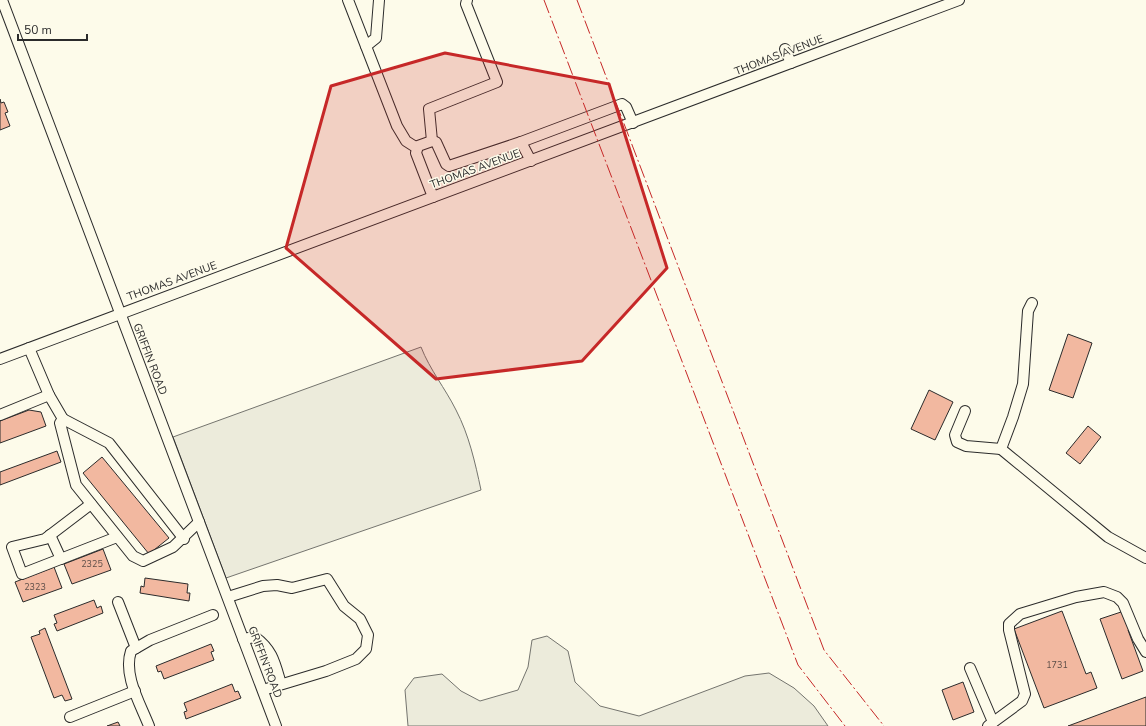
<svg xmlns="http://www.w3.org/2000/svg" width="1146" height="726" font-family="'Nunito Sans',sans-serif">
  <rect width="100%" height="100%" fill="#fdfbea"/>
  <g fill="#ecebdb" stroke="#74746e">
    <path d="M421,347C430,370 445,388 456,410C469,435 475,462 481,490L226,578L173,437Z"/>
    <polygon points="547,636 568,651 575,682 600,706 639,716 745,676 769,673 794,688 814,706 828,726 408,726 405,690 414,678 442,674 461,691 480,701 518,690 528,667 532,640"/>
  </g>
  <g fill="#f2b8a0" stroke="#2b2b2b">
    <polygon points="0,99 1,103 4,102 8,112 5,113 10,126 0,130"/>
    <polygon points="1068,334 1092,343 1073,398 1049,390"/>
    <polygon points="929,390 953,402 935,440 911,429"/>
    <polygon points="29,410 41,412 46,426 0,443 0,421"/>
    <polygon points="1088,426 1101,437 1080,464 1066,453"/>
    <polygon points="57,451 61,462 0,485 0,472"/>
    <polygon points="102,457 169,538 149,554 83,473"/>
    <polygon points="103,549 111,570 72,584 64,564"/>
    <polygon points="54,567 62,588 23,602 15,582"/>
    <polygon points="145,578 188,584 187,593 190,593 189,601 140,593 141,586 144,587"/>
    <polygon points="94,600 97,608 101,606 103,613 57,631 54,624 57,623 54,615"/>
    <polygon points="1062,611 1086,674 1091,672 1097,688 1044,708 1014,629"/>
    <polygon points="1124,611 1131,629 1128,630 1143,671 1122,679 1100,619"/>
    <polygon points="45,628 72,699 65,701 62,695 54,698 31,637 40,634 39,631"/>
    <polygon points="211,644 214,651 211,652 214,660 164,679 161,671 158,672 156,666"/>
    <polygon points="963,682 974,712 953,720 942,690"/>
    <polygon points="232,684 235,692 238,691 241,698 186,719 184,712 187,711 184,703"/>
    <polygon points="1146,697 1146,726 1068,726"/>
    <polygon points="118,722 120,726 107,726"/>
  </g>
  <g fill="none" stroke-linecap="round" stroke-linejoin="round">
    <defs>
      <g id="minor">
        <polyline points="2,0 276,726"/>
        <polyline points="348,0 397,126 406,141 417,148"/>
        <polyline points="366,46 376,38 379,0"/>
        <polyline points="785,49 791,63"/>
        <polyline points="432,141 429,109 497,82 466,4 467,0"/>
        <polyline points="521,142 622,104 626,107 633,123"/>
        <polyline points="433,197 416,153 418,146 432,141 436,142 446,164 449,166 521,142 531,161"/>
        <polyline points="29,348 49,395 63,419 60,423 76,485 133,556 143,561 173,547 199,522"/>
        <polyline points="0,359 959,0"/>
        <polyline points="965,411 955,435 957,442 966,446 1001,449"/>
        <polyline points="0,415 49,395"/>
        <polyline points="63,419 109,443 184,539"/>
        <polyline points="1001,449 1108,537 1146,558"/>
        <polyline points="1001,449 1013,417 1023,384 1028,311 1032,303"/>
        <polyline points="91,504 45,539 12,547 22,574 117,537"/>
        <polyline points="50,535 61,559"/>
        <polyline points="228,597 263,586 277,585 292,588 327,579 344,606 360,619 368,635 366,649 356,659 326,671 263,690"/>
        <polyline points="118,602 136,648"/>
        <path d="M243,639L255,637C273,650 275,664 281,684"/>
        <polyline points="970,668 993,722"/>
        <polyline points="70,717 135,691"/>
        <path d="M149,726C140,703 123,675 131,651L150,640L213,615"/>
        <polyline points="988,726 1022,701 1025,694 1009,630 1009,624 1020,614 1076,597 1104,592 1117,597 1123,603 1138,639 1146,652"/>
      </g>
    </defs>
    <use href="#minor" stroke="#2b2b2b" stroke-width="12"/>
    <use href="#minor" stroke="#fdfbea" stroke-width="10"/>
    <g stroke="#c62828" stroke-width="1" stroke-dasharray="14 3 2 3" stroke-linecap="butt">
      <polyline points="544,0 798,665 845,726"/>
      <polyline points="577,0 824,650 884,726"/>
    </g>
  </g>
  <path fill="#c62828" fill-opacity="0.2" stroke="#c62828" stroke-width="3" stroke-linejoin="round" d="M445,53L609,84L667,268L582,361L436,379L286,248L331,86Z"/>
  <g text-anchor="middle" dominant-baseline="central" stroke-width="3" stroke-linejoin="round" paint-order="stroke">
    <g font-size="9" fill="#5d4e48">
      <text x="92" y="564">2325</text>
      <text x="35" y="587">2323</text>
      <text x="1057" y="665">1731</text>
    </g>
    <g font-size="11" fill="#2b2b2b" stroke="#fdfbea">
      <text transform="translate(779 55) rotate(-21)">THOMAS AVENUE</text>
      <text transform="translate(475 169) rotate(-20)">THOMAS AVENUE</text>
      <text transform="translate(172 281) rotate(-20)">THOMAS AVENUE</text>
      <text transform="translate(150 359) rotate(69)">GRIFFIN ROAD</text>
      <text transform="translate(265 662) rotate(69)">GRIFFIN ROAD</text>
    </g>
  </g>
  <path d="M18 34v6h69v-6" fill="none" stroke="#2b2b2b" stroke-width="2"/>
  <text x="24" y="34" font-size="12" fill="#2b2b2b" stroke="#fdfbea" stroke-width="3" paint-order="stroke">50 m</text>
</svg>
